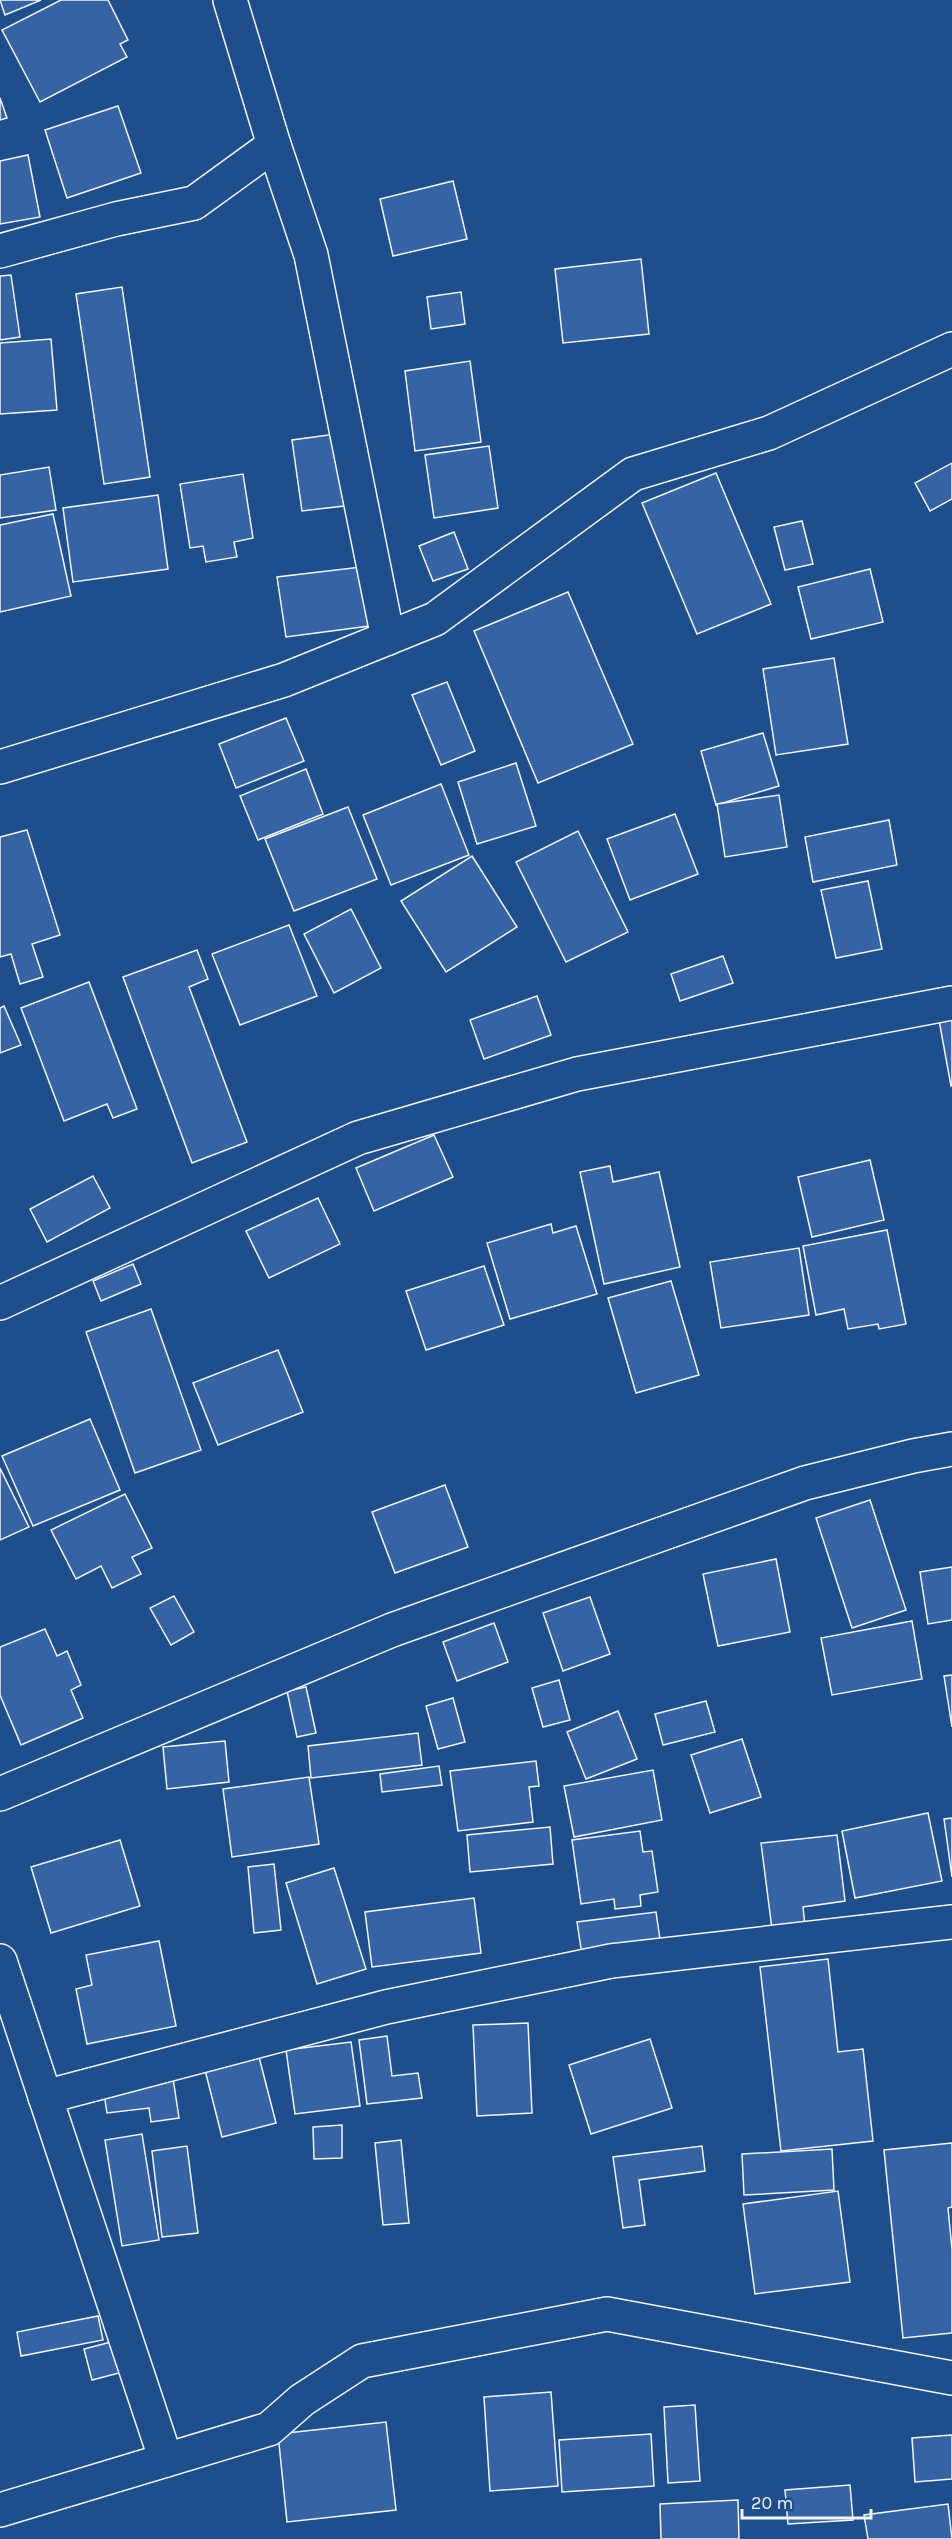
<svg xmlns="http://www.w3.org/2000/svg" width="952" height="2539" font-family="Karla,sans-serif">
  <rect width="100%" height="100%" fill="#1f4e8c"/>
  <g fill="#3563a3" stroke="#f2f6ff" stroke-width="1.5">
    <polygon points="0,0 41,0 5,15"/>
    <polygon points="61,0 108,0 128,40 120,44 127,57 40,102 2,30"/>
    <polygon points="0,98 7,118 0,120"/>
    <polygon points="118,106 141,173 67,198 45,130"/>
    <polygon points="28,155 40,217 0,224 0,161"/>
    <polygon points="453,181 467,239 393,256 380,199"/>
    <polygon points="641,259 649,334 563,343 555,269"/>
    <polygon points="11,275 20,337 0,340 0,276"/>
    <polygon points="122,287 150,477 104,484 76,294"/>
    <polygon points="461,292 465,324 431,329 427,297"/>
    <polygon points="51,339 57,410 0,414 0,343"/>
    <polygon points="470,361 481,442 415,451 405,371"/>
    <polygon points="343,433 352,505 302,511 292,440"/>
    <polygon points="489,446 498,508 434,518 425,455"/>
    <polygon points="952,463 952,499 930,511 915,483"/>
    <polygon points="49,467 56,510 0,518 0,475"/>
    <polygon points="716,473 771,604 697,634 642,503"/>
    <polygon points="243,474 253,538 234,542 237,557 206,562 203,546 190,548 180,484"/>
    <polygon points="158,495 168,569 73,582 63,508"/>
    <polygon points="53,514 71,596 0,612 0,525"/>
    <polygon points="802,521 813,564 785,570 774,527"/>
    <polygon points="454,532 468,569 433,581 419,546"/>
    <polygon points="361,567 369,626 286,637 277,577"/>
    <polygon points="870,569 883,622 811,639 798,587"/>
    <polygon points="568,592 633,744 538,783 474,631"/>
    <polygon points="834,658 848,744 776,755 763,669"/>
    <polygon points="447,682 475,751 441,765 412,695"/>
    <polygon points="286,718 304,761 236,788 219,744"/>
    <polygon points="763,733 779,786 716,805 701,751"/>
    <polygon points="516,763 536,826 477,844 458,782"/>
    <polygon points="306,769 323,814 258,840 240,796"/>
    <polygon points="441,784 469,855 391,885 363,815"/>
    <polygon points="779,795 787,847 725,857 717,804"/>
    <polygon points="348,807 377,879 294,911 265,839"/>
    <polygon points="675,814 698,874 630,900 607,839"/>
    <polygon points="889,820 897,865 813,882 805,837"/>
    <polygon points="27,830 60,935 32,944 43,977 20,984 11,954 0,957 0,837"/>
    <polygon points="578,831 628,932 566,962 516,862"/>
    <polygon points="472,856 517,927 446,972 401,901"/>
    <polygon points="868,881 882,949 836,958 821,890"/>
    <polygon points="351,909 381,968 334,993 304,934"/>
    <polygon points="289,925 317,996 240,1025 212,954"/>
    <polygon points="197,950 208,979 189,987 247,1142 192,1163 123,977"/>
    <polygon points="723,956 733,983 680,1001 671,974"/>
    <polygon points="89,982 137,1109 113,1118 107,1104 64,1121 21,1008"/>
    <polygon points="537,996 551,1035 484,1059 470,1020"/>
    <polygon points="4,1006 21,1045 0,1053 0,1008"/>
    <polygon points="952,1018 952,1085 951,1086 939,1020"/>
    <polygon points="434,1135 453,1177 374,1211 356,1168"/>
    <polygon points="870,1160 884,1220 812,1237 798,1177"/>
    <polygon points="610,1166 613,1182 659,1172 680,1267 604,1284 580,1172"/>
    <polygon points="93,1176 110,1208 47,1242 30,1209"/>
    <polygon points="318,1198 340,1244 269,1278 246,1231"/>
    <polygon points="551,1224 553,1233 576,1226 597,1294 510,1319 487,1243"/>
    <polygon points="887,1230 906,1324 879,1329 878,1324 848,1329 844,1309 816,1315 803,1246"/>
    <polygon points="799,1248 809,1315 721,1328 710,1262"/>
    <polygon points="133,1264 141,1284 101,1301 93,1281"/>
    <polygon points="484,1266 504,1325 426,1350 406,1291"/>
    <polygon points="671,1281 699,1375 636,1393 608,1298"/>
    <polygon points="151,1309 201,1450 135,1473 86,1332"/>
    <polygon points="278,1350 303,1412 218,1445 193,1383"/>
    <polygon points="90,1419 120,1490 33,1526 2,1456"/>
    <polygon points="0,1468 29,1527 0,1540"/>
    <polygon points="445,1485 468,1547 395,1573 372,1512"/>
    <polygon points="125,1494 152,1548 132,1557 141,1574 112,1588 101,1566 76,1579 51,1530"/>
    <polygon points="870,1500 906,1610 852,1628 816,1518"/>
    <polygon points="776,1559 790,1632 718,1646 703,1574"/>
    <polygon points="952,1567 952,1620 928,1624 920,1572"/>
    <polygon points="174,1596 194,1632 171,1645 150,1608"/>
    <polygon points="590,1597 610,1654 563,1671 543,1613"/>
    <polygon points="912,1621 922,1679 832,1695 821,1638"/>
    <polygon points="494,1623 508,1662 457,1681 443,1642"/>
    <polygon points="45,1629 57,1656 67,1651 81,1685 71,1690 83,1718 21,1745 0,1695 0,1647"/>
    <polygon points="952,1675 952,1727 944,1676"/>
    <polygon points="559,1680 570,1720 543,1727 532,1688"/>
    <polygon points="306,1687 316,1733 297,1737 287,1691"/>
    <polygon points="453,1698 465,1742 438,1749 426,1706"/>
    <polygon points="706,1701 715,1732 663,1745 655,1714"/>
    <polygon points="618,1711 637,1759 586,1779 567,1732"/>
    <polygon points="418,1733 422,1765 311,1778 308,1746"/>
    <polygon points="742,1739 761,1797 710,1813 691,1755"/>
    <polygon points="225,1741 229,1782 167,1789 163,1747"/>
    <polygon points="536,1761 539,1786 529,1787 533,1822 458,1831 450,1771"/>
    <polygon points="439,1766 442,1785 382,1792 380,1774"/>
    <polygon points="653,1770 662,1820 574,1837 564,1786"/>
    <polygon points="309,1777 319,1844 232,1857 223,1789"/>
    <polygon points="928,1813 942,1881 855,1898 842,1831"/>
    <polygon points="952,1818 952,1877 944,1819"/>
    <polygon points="550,1827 553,1864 470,1872 467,1835"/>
    <polygon points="640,1831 643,1852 652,1851 658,1892 640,1895 641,1906 615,1909 614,1899 581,1904 572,1840"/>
    <polygon points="837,1835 845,1901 803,1907 805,1926 772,1929 761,1843"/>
    <polygon points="120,1840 140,1906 51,1933 31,1867"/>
    <polygon points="274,1864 281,1930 254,1933 248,1867"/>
    <polygon points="334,1868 366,1969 317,1984 286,1883"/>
    <polygon points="474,1898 481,1953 372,1967 365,1912"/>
    <polygon points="656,1912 661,1946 582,1955 577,1922"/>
    <polygon points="159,1941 176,2026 87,2044 76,1989 92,1985 86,1955"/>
    <polygon points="828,1959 838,2052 863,2049 873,2141 781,2151 760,1967"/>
    <polygon points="528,2023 532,2113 477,2116 473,2025"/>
    <polygon points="387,2036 392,2076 418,2073 422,2098 367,2104 359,2040"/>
    <polygon points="650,2039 672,2108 591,2134 569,2065"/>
    <polygon points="351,2042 360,2106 295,2114 286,2050"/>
    <polygon points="258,2053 276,2123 222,2137 204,2066"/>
    <polygon points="173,2078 179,2118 151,2122 149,2108 107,2113 103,2087"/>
    <polygon points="342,2125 342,2158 314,2159 313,2127"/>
    <polygon points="142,2134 159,2240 122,2246 105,2140"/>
    <polygon points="401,2140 409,2223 383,2225 375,2143"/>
    <polygon points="952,2143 952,2207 948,2208 952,2249 952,2333 903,2338 884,2150"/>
    <polygon points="187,2146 198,2233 162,2237 152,2151"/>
    <polygon points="702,2146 705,2171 639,2180 645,2225 623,2228 613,2157"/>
    <polygon points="832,2149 834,2190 744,2195 742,2154"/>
    <polygon points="838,2191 850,2282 755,2294 743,2204"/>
    <polygon points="98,2316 103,2340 21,2356 17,2332"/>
    <polygon points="111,2342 119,2373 92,2380 84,2349"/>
    <polygon points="551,2392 558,2486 490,2491 484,2397"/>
    <polygon points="695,2405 700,2481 668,2483 664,2407"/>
    <polygon points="386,2422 396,2510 287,2522 278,2434"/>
    <polygon points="651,2434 654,2486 562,2492 559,2440"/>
    <polygon points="952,2435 952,2479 915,2482 912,2438"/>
    <polygon points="850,2485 853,2520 788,2524 785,2490"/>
    <polygon points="738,2500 739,2539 661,2539 660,2504"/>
    <polygon points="948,2504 952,2539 868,2539 864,2515"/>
  </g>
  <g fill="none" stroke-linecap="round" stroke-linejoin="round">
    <defs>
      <g id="minor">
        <polyline points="230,0 274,145 311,255 388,638"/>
        <polyline points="0,251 116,219 194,203 274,145"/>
        <polyline points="0,767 284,680 435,619 633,474 769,433 952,349"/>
        <polyline points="0,1303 358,1138 577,1074 952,1003"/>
        <polyline points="0,1794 392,1630 805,1483 913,1456 952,1449"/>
        <polyline points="0,1961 166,2460"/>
        <polyline points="45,2097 386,2007 611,1961 952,1922"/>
        <polyline points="0,2510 269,2429 302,2400 362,2361 607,2314 952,2378"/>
      </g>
    </defs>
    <use href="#minor" stroke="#f2f6ff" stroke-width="36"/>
    <use href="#minor" stroke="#1f4e8c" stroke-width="33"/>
  </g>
  <path d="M742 2509v9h129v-9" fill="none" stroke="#f2f6ff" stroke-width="3"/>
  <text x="751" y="2509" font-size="18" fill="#f2f6ff" stroke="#1f4e8c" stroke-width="4.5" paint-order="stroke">20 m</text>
</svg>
